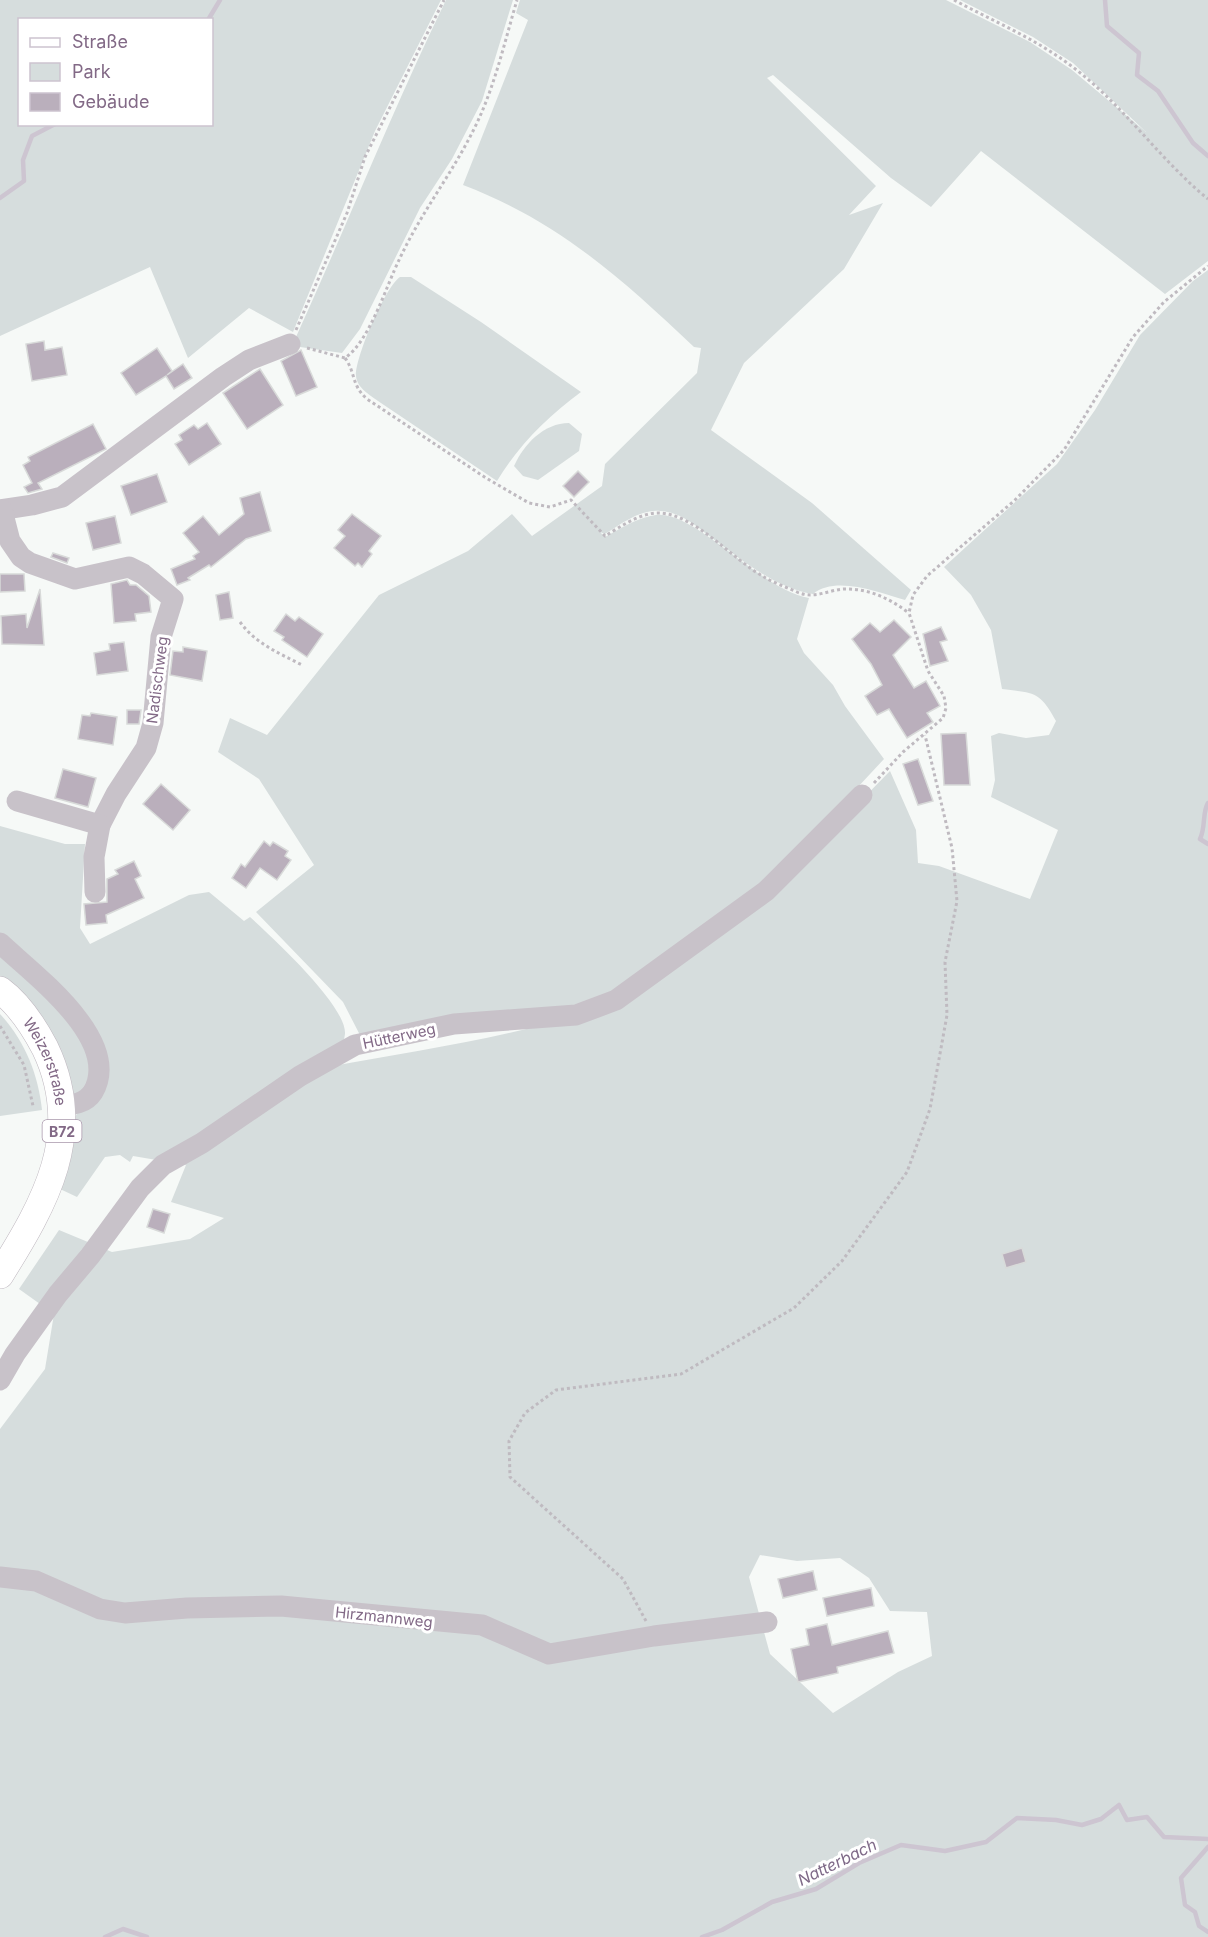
<svg xmlns="http://www.w3.org/2000/svg" width="1208" height="1937" font-family="Inter,sans-serif">
  <rect width="100%" height="100%" fill="#f6f9f7"/>
  <g fill="#d6dddd" fill-rule="evenodd">
    <path d="M0,0H441L375,131L293,332L249,308L188,358L150,267L0,336ZM20,20H212V124H20Z"/>
    <path d="M446,0H513L482,101L452,159L420,208L360,329L342,353L300,347L296,337C347,225 392,111 446,0Z"/>
    <path d="M520,0H946L1030,42L1072,70L1146,132L1073,63L1033,37L960,0H1208V261L1165,294L981,151L931,207L891,178L773,75L767,78L876,186L849,215L883,203L844,269L744,363L711,430L812,503L911,590L905,600C880,593 836,575 813,594C775,588 742,560 712,538C696,526 681,512 660,511C640,509 620,525 605,534L600,532L605,537C620,529 638,517 656,515C695,510 759,589 809,598L797,639L804,653L833,685L845,706L884,759L777,874L605,1000L362,1039L343,1002L256,912L314,865L259,779L218,752L230,718L267,735L379,595L468,551L512,514L532,536L602,486L605,464L697,373L701,348L694,347C621,278 558,221 463,185L528,20L516,13Z"/>
    <path d="M1208,270V1937H0V1429L45,1369L54,1314L19,1289L59,1230L112,1252L190,1239L224,1218L171,1202L186,1165L133,1156L130,1162L120,1155L105,1157L77,1197L60,1189L73,1142L75,1117L104,1068L0,939V826L65,844H85L80,928L90,944L189,895L209,892L244,921L250,917C273,938 347,1006 345,1034C344,1046 334,1057 328,1067C426,1049 526,1035 620,1002L840,822L890,771L916,830L918,863L939,866L1030,899L1058,830L991,797L995,780L991,736L999,733L1026,738L1049,735L1056,721C1040,691 1034,693 1002,689L991,630L971,595L944,567L1057,464L1095,410L1140,335L1193,281ZM760,1555L797,1561L840,1558L869,1578L890,1611L927,1612L932,1656L898,1672L833,1713L770,1654L749,1577Z"/>
    <path d="M400,277H411L481,322L581,392C547,417 519,445 497,481L378,401C370,395 357,388 356,376C355,358 385,287 400,277Z"/>
    <path d="M569,423L582,434L579,451L538,480L523,476L514,466C524,444 544,423 569,423Z"/>
    <polygon points="0,948 34,980 93,1053 87,1090 75,1095 72,1093 0,979"/>
    <path d="M0,1014C25,1041 38,1074 42,1110L0,1116Z"/>
  </g>
  <g fill="none" stroke-linecap="round" stroke-linejoin="round">
    <g stroke="#cdc5d1" stroke-width="4.5">
      <polyline points="1105,0 1107,26 1139,53 1137,75 1158,91 1193,143 1208,156"/>
      <polyline points="208,20 220,0"/>
      <polyline points="0,198 24,181 23,160 32,136 55,124"/>
      <path d="M1208,803C1202,813 1206,826 1200,839L1208,844"/>
      <polyline points="1208,1847 1181,1878 1185,1905 1195,1912 1199,1926 1208,1932"/>
      <polyline points="105,1937 123,1929 147,1937"/>
      <polyline points="702,1937 722,1930 772,1902 816,1889 859,1863 901,1845 945,1851 986,1842 1017,1818 1056,1820 1082,1825 1101,1819 1119,1805 1127,1820 1147,1817 1164,1837 1208,1839"/>
    </g>
  </g>
  <g fill="#baafbc" stroke="#d8dad9" stroke-width="1.5">
    <polygon points="44,341 45,350 62,347 67,375 32,381 26,344"/>
    <polygon points="157,348 172,371 167,375 183,364 192,378 174,389 166,376 136,395 121,373"/>
    <polygon points="301,350 317,387 296,396 281,361"/>
    <polygon points="260,369 283,405 247,429 223,393"/>
    <polygon points="207,423 221,444 189,465 175,444 182,440 179,435 194,425 198,429"/>
    <polygon points="93,424 106,449 38,483 42,489 28,493 24,487 32,483 23,465 30,461 28,457"/>
    <polygon points="578,471 589,482 574,497 563,486"/>
    <polygon points="157,474 167,502 131,515 121,486"/>
    <polygon points="260,492 271,531 246,539 211,567 209,565 188,578 190,580 177,585 171,569 195,559 193,556 199,552 183,533 203,516 219,535 244,514 240,498"/>
    <polygon points="352,514 381,536 369,551 372,554 362,567 358,563 355,566 334,548 345,536 338,530"/>
    <polygon points="115,516 121,543 93,550 86,523"/>
    <polygon points="53,553 69,558 67,563 51,557"/>
    <polygon points="0,574 24,574 25,591 0,592"/>
    <polygon points="127,580 130,585 136,585 149,596 151,612 135,614 136,621 114,623 111,584"/>
    <polygon points="40,589 44,645 2,644 1,616 26,614 27,628"/>
    <polygon points="229,592 233,618 220,620 216,595"/>
    <polygon points="286,614 295,621 299,617 323,634 307,657 282,640 284,637 274,631"/>
    <polygon points="894,620 911,637 893,655 914,688 926,681 940,706 927,713 933,722 907,738 889,709 877,715 865,696 882,685 871,664 852,639 870,623 880,632"/>
    <polygon points="941,627 947,640 940,642 948,661 930,666 923,634"/>
    <polygon points="124,642 128,671 97,675 94,653 110,650 109,644"/>
    <polygon points="183,647 207,651 202,681 170,675 173,651 183,652"/>
    <polygon points="127,710 141,710 139,724 127,724"/>
    <polygon points="91,713 117,717 113,745 78,739 82,715 90,716"/>
    <polygon points="966,733 970,785 944,785 941,734"/>
    <polygon points="918,759 933,801 918,805 903,764"/>
    <polygon points="63,769 96,778 88,807 55,798"/>
    <polygon points="161,784 190,810 173,830 143,804"/>
    <polygon points="264,841 270,846 273,842 288,851 285,856 291,860 277,880 260,868 246,888 232,878 241,864 245,867"/>
    <polygon points="134,861 141,876 135,879 144,898 106,915 107,923 86,925 84,904 107,902 107,879 118,874 115,870"/>
    <polygon points="153,1209 170,1214 164,1233 147,1227"/>
    <polygon points="1022,1248 1026,1262 1006,1268 1002,1254"/>
    <polygon points="813,1571 817,1590 783,1598 778,1579"/>
    <polygon points="871,1588 874,1606 827,1616 823,1598"/>
    <polygon points="827,1624 832,1645 888,1631 894,1653 837,1667 838,1673 798,1682 791,1649 809,1645 806,1629"/>
  </g>
  <g fill="none" stroke-linecap="round" stroke-linejoin="round">
    <defs>
      <g id="major">
        <path id="s1" d="M0,990C19,1004 34,1027 45,1048C86,1133 45,1203 0,1275"/>
      </g>
    </defs>
    <use href="#major" stroke="#beb7bf" stroke-width="28"/>
    <g stroke="#bfbac0" stroke-width="3" stroke-dasharray="3 3" stroke-linecap="butt">
      <path d="M954,0C993,21 1034,38 1070,65C1122,103 1159,159 1208,199"/>
      <polyline points="296,330 347,213 365,157 444,0"/>
      <path d="M307,348L345,358C370,341 386,286 400,258C421,213 451,175 473,131C494,90 504,44 517,0"/>
      <path d="M345,358C356,373 351,385 367,399L486,478L529,503L550,507L571,500L605,536C620,527 641,512 660,513C696,515 732,559 764,577C774,583 786,587 797,592C815,600 829,589 846,589C871,589 890,599 909,613"/>
      <path d="M240,622C256,644 279,653 302,665"/>
      <polyline points="874,783 903,752 943,718 946,708 944,696 928,671 909,613 913,595 927,576 1015,500 1064,450 1133,337 1164,302 1208,266"/>
      <polyline points="0,1026 24,1065 33,1106"/>
      <polyline points="646,1621 623,1579 510,1477 509,1441 525,1413 556,1390 681,1374 794,1308 842,1261 907,1172 930,1109 947,1015 945,962 957,901 952,848 925,735"/>
    </g>
    <g stroke="#c8c2c9" stroke-width="21">
      <polyline points="0,510 32,505 62,497 223,377 249,360 290,344"/>
      <polyline points="2,510 10,541 21,557 30,563 75,579 129,567 143,574 173,599 161,637 153,723 146,748 116,794 100,825"/>
      <polyline points="17,801 100,825 94,857 95,892"/>
      <path d="M0,943C33,974 123,1040 93,1092C86,1103 72,1106 61,1104"/>
      <polyline points="0,1380 15,1354 58,1294 90,1256 140,1188 163,1165 202,1143 300,1076 355,1045 454,1024 576,1015 616,1000 766,891 862,795"/>
      <polyline points="0,1577 36,1581 100,1609 125,1613 187,1608 281,1606 482,1625 549,1654 654,1636 767,1622"/>
    </g>
    <use href="#major" stroke="#fff" stroke-width="27"/>
  </g>
  <g text-anchor="middle" dominant-baseline="central" stroke-width="6" stroke-linejoin="round" paint-order="stroke">
    <rect fill="#fff" stroke="#a896aa" stroke-width="1.5" x="42.5" y="1120" width="39" height="22" rx="4.5"/>
    <g font-size="14" font-weight="bold" fill="#826986">
      <text x="62" y="1131">B72</text>
    </g>
    <g font-size="15" fill="#826986" stroke="#fff">
      <text transform="translate(157 680) rotate(-83)">Nadischweg</text>
      <text transform="translate(399 1036) rotate(-12)">Hütterweg</text>
      <text stroke="none"><textPath href="#s1" startOffset="87">Weizerstraße</textPath></text>
      <text transform="translate(384 1617) rotate(6)">Hirzmannweg</text>
    </g>
    <g font-size="16" font-style="italic" fill="#7f6a88" stroke="#fff">
      <text transform="translate(837 1862) rotate(-26)">Natterbach</text>
    </g>
  </g>
  <rect x="18" y="18" width="195" height="108" fill="#ffffff" stroke="#cdc3cf" stroke-width="1.5"/>
  <rect x="30" y="38" width="30" height="9" fill="#ffffff" stroke="#cdc3cf" stroke-width="1.5"/>
  <text x="72" y="48" font-size="18" fill="#826986">Straße</text>
  <rect x="30" y="63" width="30" height="18" fill="#d6dddd" stroke="#cdc3cf" stroke-width="1.5"/>
  <text x="72" y="78" font-size="18" fill="#826986">Park</text>
  <rect x="30" y="93" width="30" height="18" fill="#baafbc" stroke="#cdc3cf" stroke-width="1.5"/>
  <text x="72" y="108" font-size="18" fill="#826986">Gebäude</text>
</svg>
